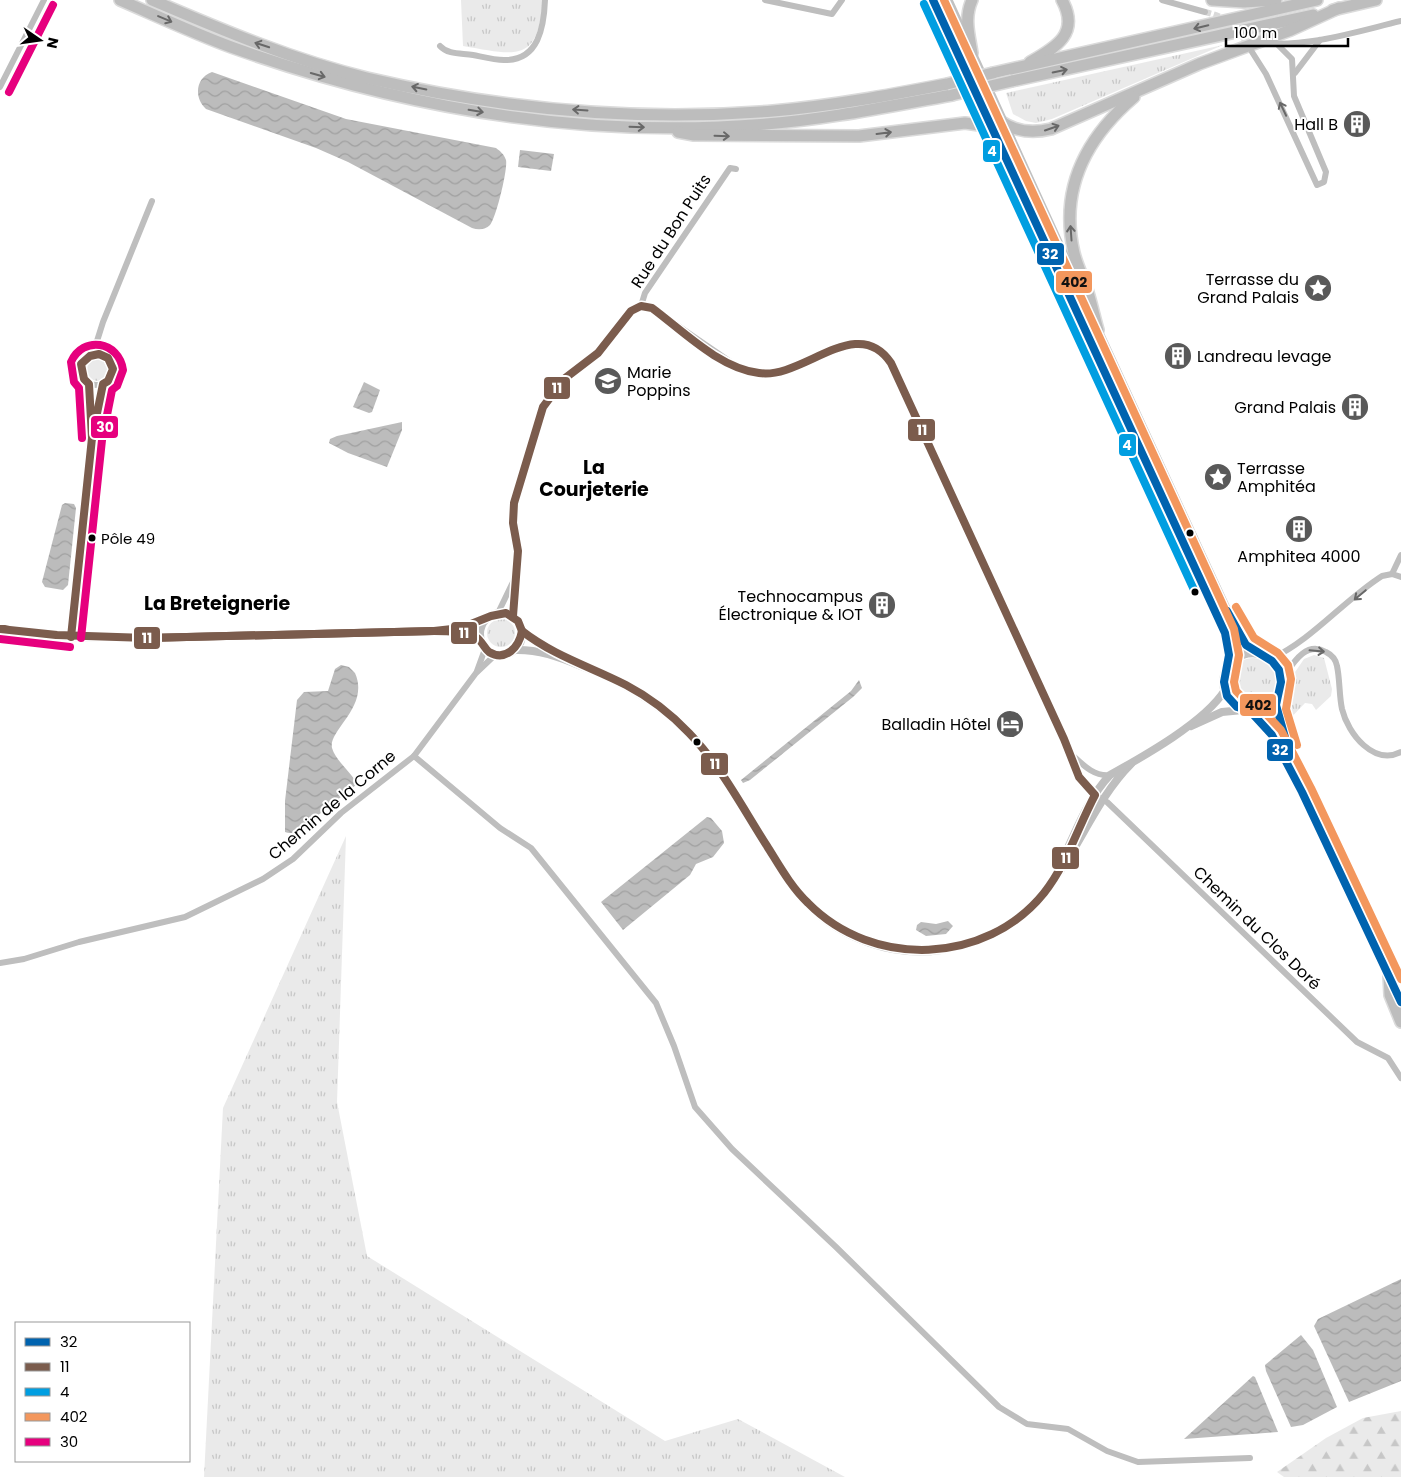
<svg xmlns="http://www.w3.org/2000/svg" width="1401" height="1477" font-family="Poppins,sans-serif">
  <defs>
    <pattern id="grass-tufts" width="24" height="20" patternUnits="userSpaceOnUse" patternTransform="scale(1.25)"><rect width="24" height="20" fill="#eaeaea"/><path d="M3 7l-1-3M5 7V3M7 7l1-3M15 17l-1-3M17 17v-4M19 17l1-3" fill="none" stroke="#c7c7c7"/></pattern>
    <pattern id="forest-firs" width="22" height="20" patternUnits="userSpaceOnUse" patternTransform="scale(1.25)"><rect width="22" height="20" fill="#eaeaea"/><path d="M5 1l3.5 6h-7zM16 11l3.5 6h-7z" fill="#c7c7c7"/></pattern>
    <pattern id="water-waves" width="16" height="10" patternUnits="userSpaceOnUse" patternTransform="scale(1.25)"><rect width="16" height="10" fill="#bcbcbc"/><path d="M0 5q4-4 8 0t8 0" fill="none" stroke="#a0a0a0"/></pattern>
  </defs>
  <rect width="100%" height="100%" fill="#fff"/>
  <g fill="url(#grass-tufts)">
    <path d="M461,0H543C538,64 516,55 463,46Z"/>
    <polygon points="1223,45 1052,119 1036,123 1026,121 1013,114 1006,93"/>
    <circle cx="98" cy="370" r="11"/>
    <circle cx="501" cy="633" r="14"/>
    <polygon points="1314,655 1324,658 1332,689 1331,696 1316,710 1312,704 1305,703 1285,724 1283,707 1291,678 1304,659"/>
    <circle cx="1253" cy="682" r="24"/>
    <polygon points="346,836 337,1102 367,1256 665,1441 738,1419 845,1477 204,1477 223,1108"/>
  </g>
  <polygon fill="url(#forest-firs)" points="1401,1411 1401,1477 1284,1477 1277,1472 1326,1438 1363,1418"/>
  <g fill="url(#water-waves)">
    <path d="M212,72L346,119L496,148C500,151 504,154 506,160C508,169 496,218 490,225C485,230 478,230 472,228L348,162L316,148L206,109C194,98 195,78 212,72Z"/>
    <polygon points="520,150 554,154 551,171 518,167"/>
    <polygon points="364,382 380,390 372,412 369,413 353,407"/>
    <polygon points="402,422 402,430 387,467 348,453 329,443 330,439 337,436"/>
    <polygon points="65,503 74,504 76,508 68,585 63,590 45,587 42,582 62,505"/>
    <path d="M341,665L349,667L355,673C370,707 328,730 332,748C335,759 349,771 355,780L356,785L302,828C296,831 292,835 285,832V801L297,700L304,692L328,691L335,669Z"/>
    <polygon points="859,680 862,688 853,697 750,780 743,783 741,780 851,691"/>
    <polygon points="707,817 711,818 722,831 724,843 713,857 696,864 690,875 623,930 601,902"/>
    <polygon points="948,921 953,926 946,934 926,936 916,930 917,925 921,922 936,924"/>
    <polygon points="1401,1279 1401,1381 1349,1402 1314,1326 1318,1319"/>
    <polygon points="1301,1335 1313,1350 1337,1407 1303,1425 1291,1427 1266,1371 1265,1365"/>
    <polygon points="1253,1376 1255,1377 1278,1432 1184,1439"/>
  </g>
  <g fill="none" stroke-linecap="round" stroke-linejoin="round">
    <path stroke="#d9d9d9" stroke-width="6" stroke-dasharray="6 3" stroke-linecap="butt" d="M1205,12C1230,18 1236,26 1249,47"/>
    <defs>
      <g id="motorway">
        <path d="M120,0C157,16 193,33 231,47C402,108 584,139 766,124C829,119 890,106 952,95"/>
        <path d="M152,0C222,30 293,60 367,78C499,109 638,122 773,111C832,106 890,95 947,84"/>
        <polyline points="1212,0 1244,2 1276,0"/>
        <polyline points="1333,10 1376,0"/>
        <polyline points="940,14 945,0"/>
        <path d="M972,53C969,34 964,18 972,0"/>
        <path d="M1030,62C1057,47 1080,33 1062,0"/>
        <polyline points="993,73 1317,0"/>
        <polyline points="1012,81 1313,15"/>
        <path d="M983,109C1006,127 1022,136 1051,129L1199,64L1291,30L1339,8"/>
        <polyline points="678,132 694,135 859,136 965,123 979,125 993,130"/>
        <path d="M1098,330C1094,316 1091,301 1086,286C1082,275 1077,265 1074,253C1059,189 1086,138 1134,97"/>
        <polyline points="1389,976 1390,995 1401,1022"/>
      </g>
    </defs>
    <use href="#motorway" stroke="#dbdbdb" stroke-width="14"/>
    <g stroke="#bebebe" stroke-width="6">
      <polyline points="765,0 832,14 842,0"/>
      <polyline points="1162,0 1205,12"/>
      <path d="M1262,43C1310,47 1355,32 1401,21"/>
      <path d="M440,46C448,55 462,53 473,55C483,57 494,60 504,60C539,61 544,26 545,0"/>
      <polyline points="1252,52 1266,74 1317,185 1324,182 1326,172 1294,96 1292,59 1277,44"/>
      <polyline points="1295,73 1320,40"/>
      <polyline points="0,87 44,0"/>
      <path d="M641,306L652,308L738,367C750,371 763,376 776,374C805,369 855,325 882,351C885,354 888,359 891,363L1084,785L1095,795L1107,802L1357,1042L1388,1058L1401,1078"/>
      <polyline points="641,306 645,293 730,168 736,169"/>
      <circle cx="97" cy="369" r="16"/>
      <polyline points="97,353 97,341 103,322 152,201"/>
      <polyline points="89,384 91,427"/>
      <polyline points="1392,574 1401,555"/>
      <polyline points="498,613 513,582"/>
      <polyline points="513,616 518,551 513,523 514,503 536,425 543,407 564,379 598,353 631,311 641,306"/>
      <polyline points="71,637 92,438 103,384"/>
      <path d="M1271,659C1313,639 1343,601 1382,576L1392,574L1401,577"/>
      <polyline points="477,671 485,649"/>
      <path d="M1282,679C1292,665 1305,640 1326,652C1332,655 1336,660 1337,666C1340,680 1339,695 1342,709C1348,734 1374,766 1401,752"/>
      <path d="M1071,754C1082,764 1094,777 1110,775"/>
      <polyline points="414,756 500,828 531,848 656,1003 674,1046 695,1107 732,1149 836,1247 999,1407 1027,1424 1068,1429 1107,1451 1138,1462 1250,1458"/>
      <polyline points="0,963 24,959 79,942 185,917 263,879 293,859 341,813 414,756 476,673 495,655"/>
    </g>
    <g stroke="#bebebe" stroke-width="8">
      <circle cx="501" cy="634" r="21"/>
      <polyline points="0,629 71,637 157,638 450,631 486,619"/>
      <polyline points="451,631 480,640"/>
      <polyline points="522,631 550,652"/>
      <path d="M514,650C538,649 559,657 581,666C630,684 672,710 705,752C728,783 749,817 770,850C782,869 794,889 809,905C842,939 894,957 941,950C980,944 1016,925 1042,895C1077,855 1094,801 1131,764"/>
      <polyline points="1191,726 1222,712 1243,710"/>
      <path d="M1063,858C1077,830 1088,798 1110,775C1144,756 1205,722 1225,690"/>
    </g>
    <g stroke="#c1c1c1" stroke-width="9">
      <path d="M933,0L1225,633C1227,640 1229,648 1229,656C1229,664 1225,670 1224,678C1222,694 1233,709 1249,711C1259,712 1270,708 1276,699C1300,667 1250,632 1227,668"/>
      <polyline points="948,0 1089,310"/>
      <polyline points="1095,324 1235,628 1244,642 1256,653"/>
      <polyline points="1276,699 1279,720 1299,781"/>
      <polyline points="1250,711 1272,735 1302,792 1401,1002"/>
    </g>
    <use href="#motorway" stroke="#bdbdbd" stroke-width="11"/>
    <defs>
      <g id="motorway-bridge">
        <polyline points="947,84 993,73"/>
        <polyline points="952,95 1012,81"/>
      </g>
    </defs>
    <use href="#motorway-bridge" stroke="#dbdbdb" stroke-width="14" stroke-linecap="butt"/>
    <use href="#motorway-bridge" stroke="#bdbdbd" stroke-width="11"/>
    <defs>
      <g id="bus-1">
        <polyline points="933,0 1225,633 1229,655 1224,682 1227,696 1237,707 1250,711 1272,735 1302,792 1401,1002"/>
        <polyline points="1227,611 1246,645 1272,661 1279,670 1281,682 1276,705 1288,748"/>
      </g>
      <g id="bus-2">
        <polygon points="99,354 108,358 113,369 108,381 103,384 92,438 89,384 84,379 81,364 90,356"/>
        <path d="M506,613L518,621L522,631C519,647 506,662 489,652C484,648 482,641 476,637C464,631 447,631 434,631L461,628L491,616Z"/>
        <path d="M513,616L518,551L513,523L514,503L543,407L564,379L598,353L631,311L641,306L652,308C683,331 719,368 759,373C803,380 857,312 891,363L1064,739L1079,777L1095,795C1078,827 1067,864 1044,893C986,965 873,969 808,903C791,887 779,865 767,846C742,807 721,766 689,733C671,714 649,697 626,685C591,667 554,656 522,631"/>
        <polygon points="0,629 56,635 147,638 57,635"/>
        <polyline points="71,637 92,438"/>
        <polyline points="147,638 434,631"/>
        <polyline points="147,638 434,631"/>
      </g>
      <polyline id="bus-3" points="924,4 1195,592"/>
      <g id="bus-4">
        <polyline points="944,0 1234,629 1239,655 1234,682 1236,691 1243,698 1257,704 1281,730 1311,788 1401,979"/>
        <polyline points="1236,607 1254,638 1278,653 1288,665 1291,679 1286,709 1297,745"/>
      </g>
      <g id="bus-5">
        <polyline points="9,92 53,5"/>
        <path d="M81,638L102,440L112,390L117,386L123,370C119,341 83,335 71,362L74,382L79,388L82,438"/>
        <polyline points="0,639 70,647"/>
      </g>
    </defs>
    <use href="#bus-1" stroke="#fff" stroke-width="11"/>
    <use href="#bus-2" stroke="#fff" stroke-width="11"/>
    <use href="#bus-3" stroke="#fff" stroke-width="11"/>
    <use href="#bus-4" stroke="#fff" stroke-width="11"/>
    <use href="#bus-5" stroke="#fff" stroke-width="11"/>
    <use href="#bus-1" stroke="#0063af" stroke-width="8"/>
    <use href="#bus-2" stroke="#7b5c4d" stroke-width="8"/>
    <use href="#bus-3" stroke="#009ee1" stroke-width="8"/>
    <use href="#bus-4" stroke="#f3975d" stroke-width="8"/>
    <use href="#bus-5" stroke="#e6007e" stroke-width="8"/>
  </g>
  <defs><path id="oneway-shaft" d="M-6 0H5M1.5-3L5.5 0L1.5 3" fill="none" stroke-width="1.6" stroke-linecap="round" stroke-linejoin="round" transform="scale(1.25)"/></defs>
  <g stroke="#686868">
    <use href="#oneway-shaft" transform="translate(165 19) rotate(23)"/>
    <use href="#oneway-shaft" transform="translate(1201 27) rotate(167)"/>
    <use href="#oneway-shaft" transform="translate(262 45) rotate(-162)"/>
    <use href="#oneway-shaft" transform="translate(1060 71) rotate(-12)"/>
    <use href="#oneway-shaft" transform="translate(318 75) rotate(16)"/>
    <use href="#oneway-shaft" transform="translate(419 88) rotate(-168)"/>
    <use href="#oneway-shaft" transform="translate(1283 109) rotate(-115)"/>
    <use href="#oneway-shaft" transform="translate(580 110) rotate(-176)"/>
    <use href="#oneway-shaft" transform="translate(476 111) rotate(9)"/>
    <use href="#oneway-shaft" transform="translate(637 127) rotate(2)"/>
    <use href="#oneway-shaft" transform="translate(1052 128) rotate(-19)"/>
    <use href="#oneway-shaft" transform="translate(884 133) rotate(-7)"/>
    <use href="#oneway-shaft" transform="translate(722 136) rotate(2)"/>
    <use href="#oneway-shaft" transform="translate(1071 233) rotate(-94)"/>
    <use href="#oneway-shaft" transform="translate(1360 595) rotate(140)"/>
    <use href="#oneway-shaft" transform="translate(1317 651) rotate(5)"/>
  </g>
  <defs>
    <symbol id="building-disc" viewBox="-11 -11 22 22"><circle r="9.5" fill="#595959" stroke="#fff"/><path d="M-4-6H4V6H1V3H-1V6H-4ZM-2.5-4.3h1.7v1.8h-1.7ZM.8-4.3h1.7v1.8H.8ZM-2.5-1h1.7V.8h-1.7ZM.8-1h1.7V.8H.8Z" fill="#fff"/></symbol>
    <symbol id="sight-disc" viewBox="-11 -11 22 22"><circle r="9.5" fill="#595959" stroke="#fff"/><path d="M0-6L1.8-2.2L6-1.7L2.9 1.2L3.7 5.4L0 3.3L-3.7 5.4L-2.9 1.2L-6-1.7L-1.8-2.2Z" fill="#fff"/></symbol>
    <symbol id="school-disc" viewBox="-11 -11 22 22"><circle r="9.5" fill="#595959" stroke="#fff"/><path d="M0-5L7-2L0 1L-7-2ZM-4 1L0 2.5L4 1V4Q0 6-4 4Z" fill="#fff"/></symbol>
    <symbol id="hotel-disc" viewBox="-11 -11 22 22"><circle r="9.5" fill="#595959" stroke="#fff"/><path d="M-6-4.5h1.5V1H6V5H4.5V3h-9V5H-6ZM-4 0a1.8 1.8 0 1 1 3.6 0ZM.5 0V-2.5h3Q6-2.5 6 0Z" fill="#fff"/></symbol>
  </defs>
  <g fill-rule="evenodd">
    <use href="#building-disc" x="1341" y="108" width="32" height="32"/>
    <use href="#sight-disc" x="1302" y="272" width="32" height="32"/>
    <use href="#building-disc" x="1162" y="340" width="32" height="32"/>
    <use href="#school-disc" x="592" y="365" width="32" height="32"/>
    <use href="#building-disc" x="1339" y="391" width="32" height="32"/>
    <use href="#sight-disc" x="1202" y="461" width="32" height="32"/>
    <use href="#building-disc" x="1283" y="513" width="32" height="32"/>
    <use href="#building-disc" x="866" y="589" width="32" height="32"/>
    <use href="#hotel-disc" x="994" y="708" width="32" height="32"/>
  </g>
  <g fill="#000" stroke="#fff" stroke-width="2">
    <circle cx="1190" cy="533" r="4.5"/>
    <circle cx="92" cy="538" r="4.5"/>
    <circle cx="1195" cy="592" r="4.5"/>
    <circle cx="697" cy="742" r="4.5"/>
  </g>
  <g text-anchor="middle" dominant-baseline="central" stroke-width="4" stroke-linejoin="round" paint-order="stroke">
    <g font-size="15" fill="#000" stroke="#fff" text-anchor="start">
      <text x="101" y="538">Pôle 49</text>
    </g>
    <g font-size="16" fill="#000" stroke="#fff" text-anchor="end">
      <text x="1338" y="124">Hall B</text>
      <text x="1299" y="279">Terrasse du<tspan x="1299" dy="18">Grand Palais</tspan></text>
      <text x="1197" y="356" text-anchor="start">Landreau levage</text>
      <text x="627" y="372" text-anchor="start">Marie<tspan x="627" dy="18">Poppins</tspan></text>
      <text x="1336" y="407">Grand Palais</text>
      <text x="1237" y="468" text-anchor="start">Terrasse<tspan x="1237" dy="18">Amphitéa</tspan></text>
      <text x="1299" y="556" text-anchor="middle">Amphitea 4000</text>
      <text x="863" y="596">Technocampus<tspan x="863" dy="18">Électronique &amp; IOT</tspan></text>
      <text x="991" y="724">Balladin Hôtel</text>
    </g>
    <g font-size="16" fill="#000" stroke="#fff">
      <text transform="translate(671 231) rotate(-57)">Rue du Bon Puits</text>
      <text transform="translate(332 805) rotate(-40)">Chemin de la Corne</text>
      <text transform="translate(1257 928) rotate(44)">Chemin du Clos Doré</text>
    </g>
    <g font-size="19" font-weight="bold" fill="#000" stroke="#fff">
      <text x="594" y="467">La<tspan x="594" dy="22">Courjeterie</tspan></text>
      <text x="217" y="603">La Breteignerie</text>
    </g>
  </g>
  <g stroke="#fff" stroke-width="2">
    <rect x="982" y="139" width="19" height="24" rx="5" fill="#009ee1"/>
    <rect x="1036" y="242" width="29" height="24" rx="5" fill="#0063af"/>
    <rect x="1055" y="270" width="38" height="24" rx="5" fill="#f3975d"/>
    <rect x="543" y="376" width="28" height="24" rx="5" fill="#7b5c4d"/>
    <rect x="90" y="415" width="29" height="24" rx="5" fill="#e6007e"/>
    <rect x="907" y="418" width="29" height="24" rx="5" fill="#7b5c4d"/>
    <rect x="1118" y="433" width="19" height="24" rx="5" fill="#009ee1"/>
    <rect x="450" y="621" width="28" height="24" rx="5" fill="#7b5c4d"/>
    <rect x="133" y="626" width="28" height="24" rx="5" fill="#7b5c4d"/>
    <rect x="1239" y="693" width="38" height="24" rx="5" fill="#f3975d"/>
    <rect x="1266" y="738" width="28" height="24" rx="5" fill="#0063af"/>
    <rect x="700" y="752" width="29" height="24" rx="5" fill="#7b5c4d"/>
    <rect x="1051" y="846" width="29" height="24" rx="5" fill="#7b5c4d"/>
  </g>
  <g font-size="14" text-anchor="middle" font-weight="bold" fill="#fff">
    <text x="992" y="156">4</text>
    <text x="1050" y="259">32</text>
    <text x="557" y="393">11</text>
    <text x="105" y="432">30</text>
    <text x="922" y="435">11</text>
    <text x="1127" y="450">4</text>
    <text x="464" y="638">11</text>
    <text x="147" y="643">11</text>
    <text x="1280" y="755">32</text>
    <text x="715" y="769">11</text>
    <text x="1066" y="863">11</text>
  </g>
  <g font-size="14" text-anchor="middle" font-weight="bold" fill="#111">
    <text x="1074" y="287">402</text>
    <text x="1258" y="710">402</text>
  </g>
  <rect x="15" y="1322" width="175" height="140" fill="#ffffff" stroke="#999999"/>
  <rect x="25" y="1338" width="25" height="8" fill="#0063af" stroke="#999999"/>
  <text x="60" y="1347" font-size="15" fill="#000000">32</text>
  <rect x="25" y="1363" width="25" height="8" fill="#7b5c4d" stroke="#999999"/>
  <text x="60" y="1372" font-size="15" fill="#000000">11</text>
  <rect x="25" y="1388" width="25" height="8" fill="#009ee1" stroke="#999999"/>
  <text x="60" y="1397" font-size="15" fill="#000000">4</text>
  <rect x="25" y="1413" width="25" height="8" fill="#f3975d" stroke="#999999"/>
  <text x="60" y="1422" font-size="15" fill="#000000">402</text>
  <rect x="25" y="1438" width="25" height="8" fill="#e6007e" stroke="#999999"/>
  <text x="60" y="1447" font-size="15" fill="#000000">30</text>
  <g transform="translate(40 40) rotate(103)" stroke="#ffffff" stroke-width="4" paint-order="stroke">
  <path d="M0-4L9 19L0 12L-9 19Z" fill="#000000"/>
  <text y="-8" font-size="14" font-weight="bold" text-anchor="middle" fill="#000000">N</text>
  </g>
  <path d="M1226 38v8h122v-8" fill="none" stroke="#000000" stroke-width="2.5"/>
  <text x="1234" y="38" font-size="15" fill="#000000" stroke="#ffffff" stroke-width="4" paint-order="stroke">100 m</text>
</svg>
